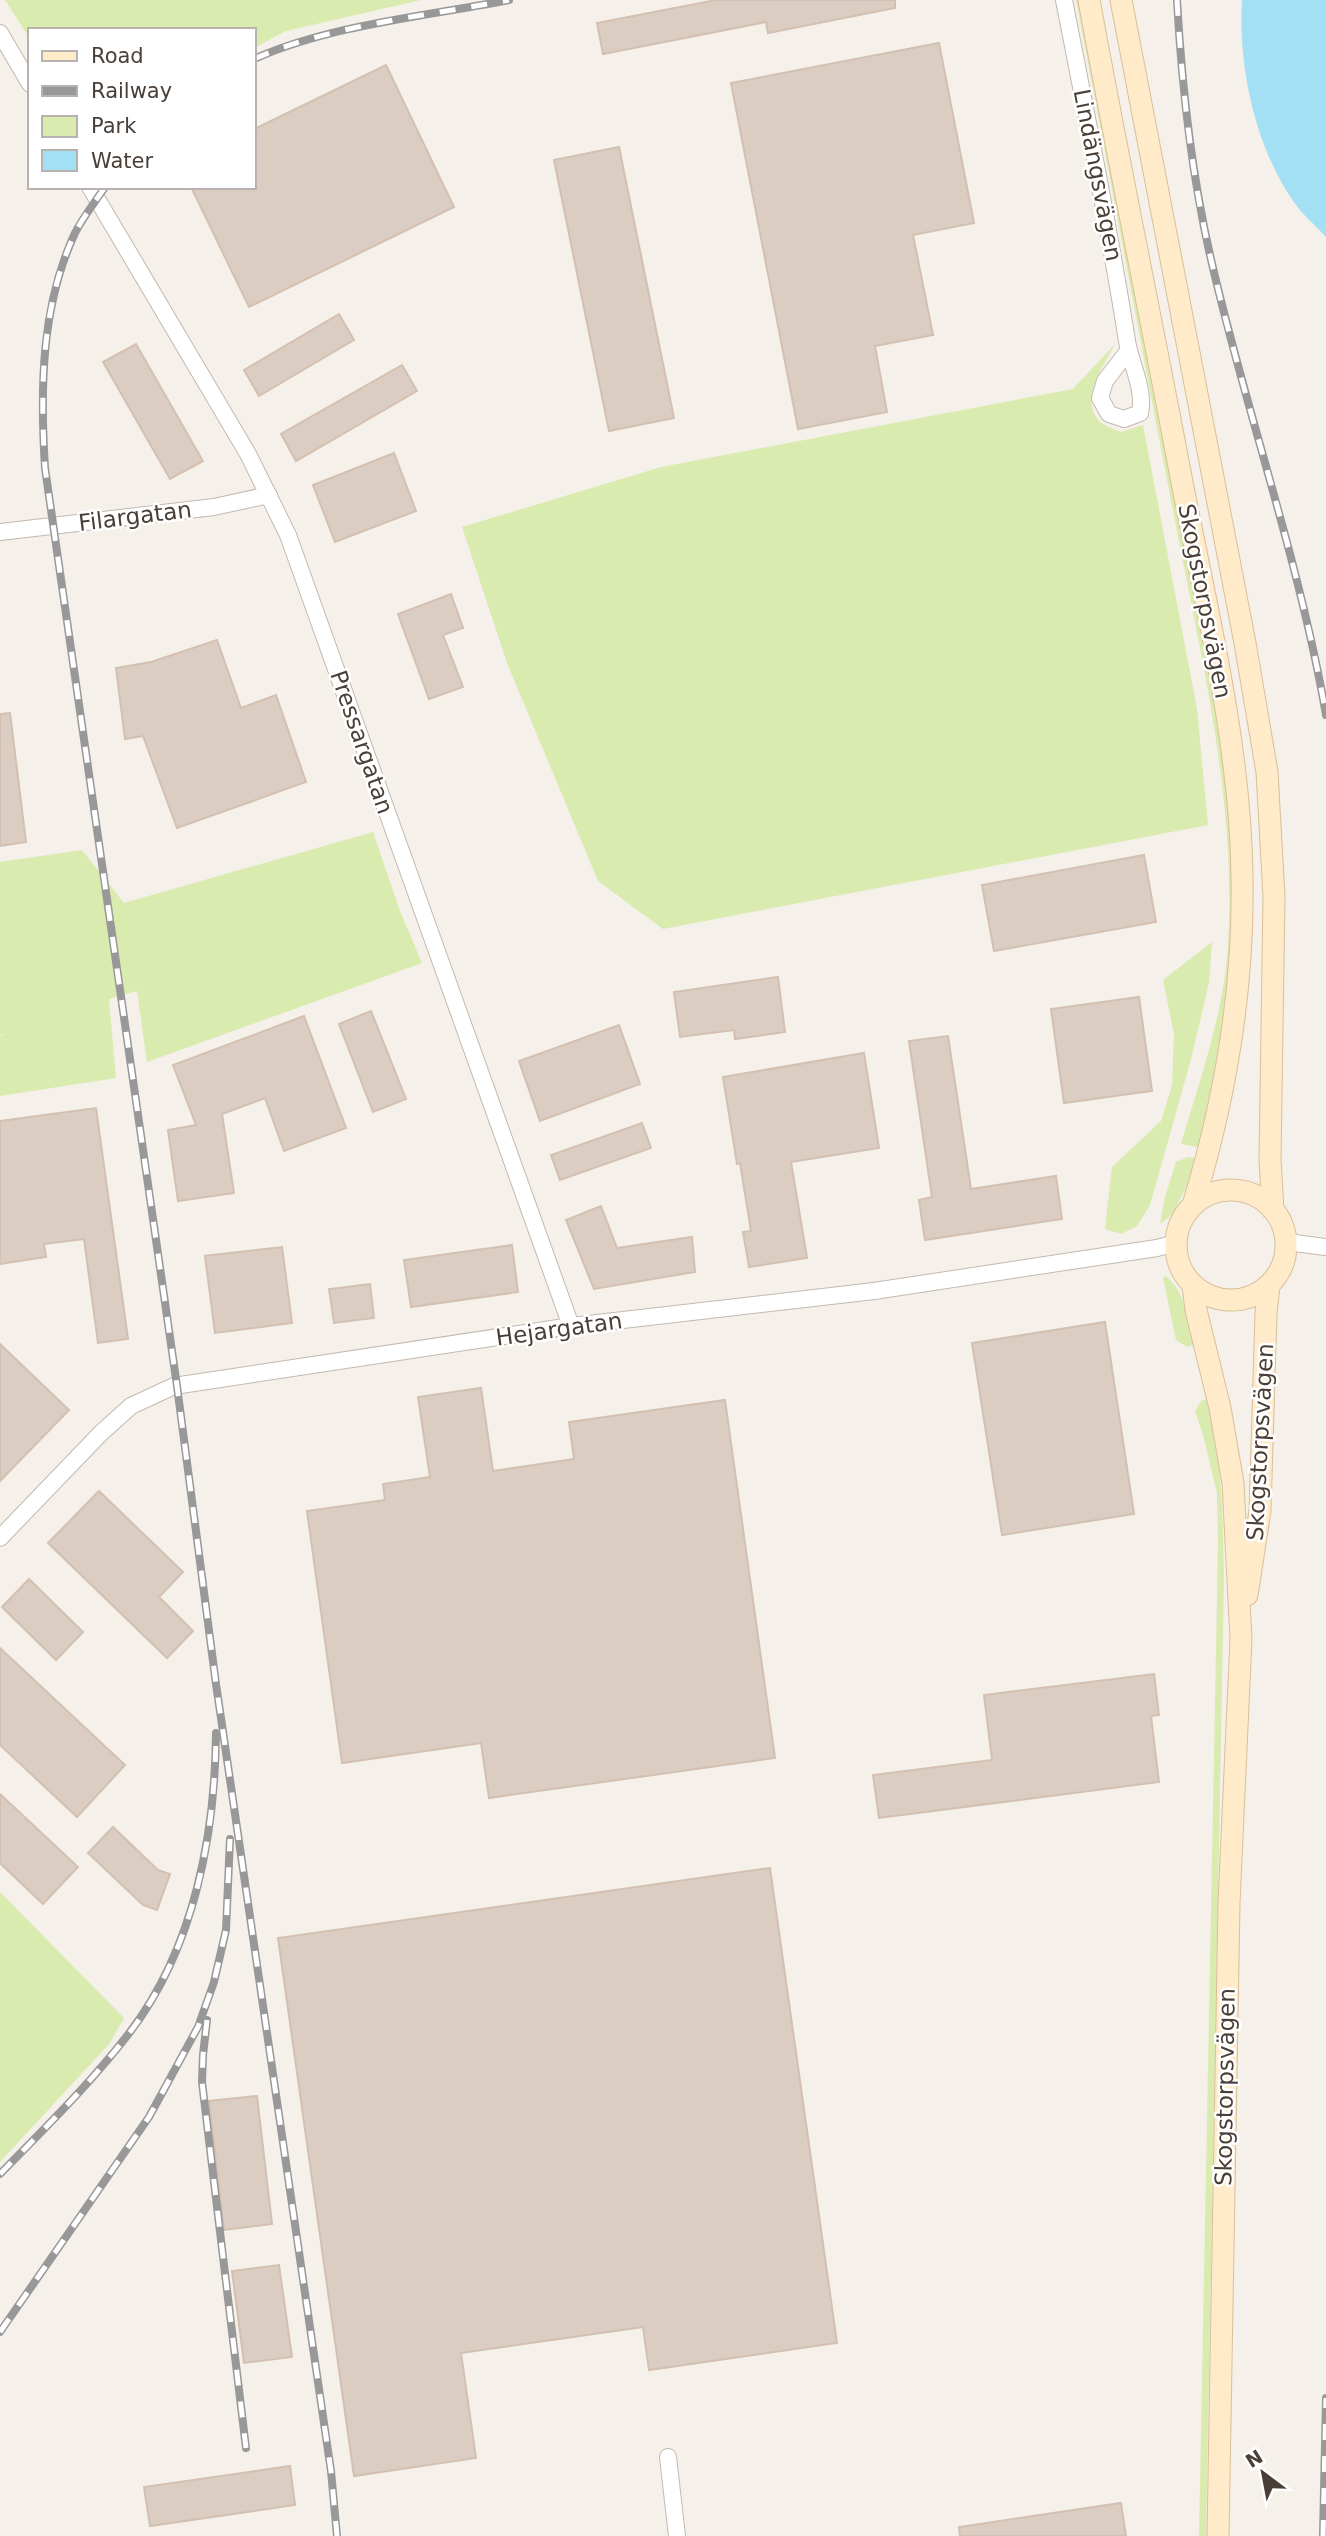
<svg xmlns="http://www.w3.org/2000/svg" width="1326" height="2536" font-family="'DejaVu Sans',sans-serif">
  <rect width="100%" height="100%" fill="#f5f0e9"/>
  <g fill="#daebb0">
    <polygon points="5,0 421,0 286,31 254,48 254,30 30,30 30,39"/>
    <path d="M1076,0H1082L1224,758L1233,844L1231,974L1203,1148L1181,1144C1200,1079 1224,1013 1228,945C1237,799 1200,653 1173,511C1140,341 1109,170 1076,0Z"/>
    <path d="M1115,344C1104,366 1078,399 1100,422C1105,426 1115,429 1121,432L1143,425L1197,709L1208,825L663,929L598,881L507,663L462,527L661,467L1073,389Z"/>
    <polygon points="373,832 400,911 422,963 147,1062 137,991 109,999 116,1078 0,1096 0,1036 5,1034 0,1035 0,862 82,850 124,903"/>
    <polygon points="1212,942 1209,983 1190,1063 1150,1205 1137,1226 1121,1234 1105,1229 1112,1167 1161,1121 1172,1085 1174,1034 1163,980"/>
    <polygon points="1188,1157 1200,1159 1173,1214 1160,1224 1165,1197 1176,1162"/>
    <path d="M1166,1276C1186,1293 1188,1321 1194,1345L1187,1347L1176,1340L1163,1278Z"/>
    <path d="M1208,1399C1222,1457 1223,1518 1224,1578L1206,2536H1199L1218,1546L1217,1493L1203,1435L1195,1411L1202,1400Z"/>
    <polygon points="0,1892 124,2018 110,2043 0,2162"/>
  </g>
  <path fill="#a3e0f4" d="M1242,0H1326V237C1315,225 1302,214 1293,201C1255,145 1238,67 1242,0Z"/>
  <g fill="#dbcdc1" stroke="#d3c0b1" stroke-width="2">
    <polygon points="716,0 895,0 895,8 768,33 766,22 603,54 597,23"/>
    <polygon points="939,43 974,223 913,235 933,335 875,346 887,412 798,429 731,83"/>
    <polygon points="386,65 454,207 249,307 191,187 254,187 254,129"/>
    <polygon points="619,147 674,418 609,431 554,160"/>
    <polygon points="339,314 354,340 259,396 244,370"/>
    <polygon points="136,344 203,461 170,479 103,362"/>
    <polygon points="402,365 417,391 296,461 281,434"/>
    <polygon points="394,453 416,511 335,542 313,485"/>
    <polygon points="451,594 463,628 443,635 463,687 429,699 398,614"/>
    <polygon points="217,640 241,708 276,695 306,782 177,828 143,736 125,739 116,668 151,662"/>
    <polygon points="10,713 26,842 0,846 0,714"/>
    <polygon points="1144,855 1156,922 994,951 982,885"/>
    <polygon points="778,977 785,1032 735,1039 734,1030 680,1037 674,992"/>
    <polygon points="1139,997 1152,1091 1064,1103 1051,1009"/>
    <polygon points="371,1011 406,1099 373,1112 339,1024"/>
    <polygon points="304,1016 346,1128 284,1151 265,1098 222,1114 234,1193 178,1201 168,1130 196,1125 173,1065"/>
    <polygon points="619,1025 640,1084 540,1121 519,1061"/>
    <polygon points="948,1036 971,1189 1056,1176 1062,1219 925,1240 919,1200 932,1197 909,1041"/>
    <polygon points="864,1053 879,1148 791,1162 807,1258 749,1267 743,1232 751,1231 740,1163 737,1164 723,1077"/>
    <polygon points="96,1108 128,1339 98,1343 84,1239 44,1244 46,1257 0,1264 0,1121"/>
    <polygon points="642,1123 651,1148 560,1180 551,1155"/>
    <polygon points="601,1206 617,1248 692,1237 695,1272 594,1289 566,1220"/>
    <polygon points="512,1245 518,1292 411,1307 404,1260"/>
    <polygon points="282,1247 292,1323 215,1333 205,1256"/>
    <polygon points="370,1284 374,1318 334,1323 329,1289"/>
    <polygon points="1105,1322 1134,1514 1002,1535 972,1343"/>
    <polygon points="0,1344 69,1410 0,1481"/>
    <polygon points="481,1388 493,1471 574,1459 569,1422 725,1400 775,1758 489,1798 481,1743 342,1763 307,1511 385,1500 383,1484 430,1477 418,1397"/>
    <polygon points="99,1491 183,1572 159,1597 193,1631 167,1658 48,1543"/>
    <polygon points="29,1579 83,1632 56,1660 2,1607"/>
    <polygon points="0,1648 125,1765 77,1817 0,1745"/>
    <polygon points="1154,1674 1159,1715 1151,1716 1159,1782 879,1818 873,1775 992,1760 984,1695"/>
    <polygon points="0,1794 78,1867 43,1904 0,1863"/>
    <polygon points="113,1827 158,1870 170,1874 157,1910 143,1905 88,1853"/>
    <polygon points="770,1868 837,2343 649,2370 643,2327 461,2353 476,2458 354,2476 278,1938"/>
    <polygon points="257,2096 272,2224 224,2230 209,2101"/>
    <polygon points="279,2265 292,2357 244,2363 232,2271"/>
    <polygon points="290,2466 295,2505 150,2526 144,2487"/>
    <polygon points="1121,2503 1126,2536 960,2536 959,2527"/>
  </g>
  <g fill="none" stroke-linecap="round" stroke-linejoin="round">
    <defs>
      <g id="street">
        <path d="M1064,0C1086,113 1109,226 1127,341C1131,365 1145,389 1140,413L1124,419L1109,414L1100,398L1105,381L1129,350"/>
        <polyline points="0,33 30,84"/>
        <polyline points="90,187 248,454 288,535 571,1326"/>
        <polyline points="0,532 214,507 269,495"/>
        <polyline points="1287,1242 1326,1247"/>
        <polyline points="0,1538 101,1433 131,1406 174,1386 571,1326 874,1291 1157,1248 1176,1243"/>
        <polyline points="668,2457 677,2536"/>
      </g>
      <g id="secondary">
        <path d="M1089,0C1118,159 1151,318 1181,477C1206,607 1241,746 1242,878C1244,989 1225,1100 1193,1205"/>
        <polyline points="1121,0 1245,643 1267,772 1274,897 1270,1160 1273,1210"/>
        <circle cx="1231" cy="1245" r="55"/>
        <polyline points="1193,1286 1196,1310 1220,1408 1233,1483 1241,1639 1229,1903 1218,2536"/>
        <polyline points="1247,1595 1260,1511 1266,1313 1269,1286"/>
      </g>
    </defs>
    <use href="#street" stroke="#c4b9ae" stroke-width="18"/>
    <use href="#secondary" stroke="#dabf99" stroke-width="23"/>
    <use href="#street" stroke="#fff" stroke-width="16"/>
    <use href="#secondary" stroke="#ffeaca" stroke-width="21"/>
    <defs>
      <g id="rail">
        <path d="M1177,0C1182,90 1192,180 1213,268C1248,417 1300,564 1326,715"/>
        <path d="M254,59C330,25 426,16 509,0"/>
        <path d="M105,187C95,202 83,217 75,233C41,306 40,389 45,468L177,1386L216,1684L331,2471L337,2536"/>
        <polyline points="207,2020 203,2055 202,2082 246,2448"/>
        <path d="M0,2174C45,2128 91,2083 130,2032C194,1948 215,1836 216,1733"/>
        <polyline points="0,2332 149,2117 198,2027 214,1982 226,1930 230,1839"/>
        <polyline points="1323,2536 1326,2398"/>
      </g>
    </defs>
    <use href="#rail" stroke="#989898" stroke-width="8"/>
    <use href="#rail" stroke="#fff" stroke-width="5" stroke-dasharray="16" stroke-linecap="butt"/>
  </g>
  <g text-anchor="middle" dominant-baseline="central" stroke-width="5" stroke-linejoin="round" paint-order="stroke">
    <g font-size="23" fill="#4a3f37" stroke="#fff">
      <text transform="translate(1098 175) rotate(79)">Lindängsvägen</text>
      <text transform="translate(135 516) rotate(-7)">Filargatan</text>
      <text transform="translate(1205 601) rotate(79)">Skogstorpsvägen</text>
      <text transform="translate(362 742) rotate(71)">Pressargatan</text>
      <text transform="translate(559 1329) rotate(-8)">Hejargatan</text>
      <text transform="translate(1260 1442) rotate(-87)">Skogstorpsvägen</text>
      <text transform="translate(1225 2087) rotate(-89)">Skogstorpsvägen</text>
    </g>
  </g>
  <rect x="28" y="28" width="228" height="161" fill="#ffffff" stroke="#b7b2af" stroke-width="2"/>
  <rect x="42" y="51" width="35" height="10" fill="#ffeaca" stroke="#b7b2af" stroke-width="2"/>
  <text x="91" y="63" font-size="21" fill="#4a3f37">Road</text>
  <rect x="42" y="86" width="35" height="10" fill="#989898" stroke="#b7b2af" stroke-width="2"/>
  <text x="91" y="98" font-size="21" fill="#4a3f37">Railway</text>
  <rect x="42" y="116" width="35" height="21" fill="#daebb0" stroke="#b7b2af" stroke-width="2"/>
  <text x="91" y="133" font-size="21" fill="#4a3f37">Park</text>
  <rect x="42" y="150" width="35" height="21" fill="#a3e0f4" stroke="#b7b2af" stroke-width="2"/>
  <text x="91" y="168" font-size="21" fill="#4a3f37">Water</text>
  <g transform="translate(1263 2473) rotate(328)" stroke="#ffffff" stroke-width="5" paint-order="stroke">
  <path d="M0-5L12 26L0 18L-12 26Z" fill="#4a3f37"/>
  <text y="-10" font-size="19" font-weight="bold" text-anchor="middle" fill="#4a3f37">N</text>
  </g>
</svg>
